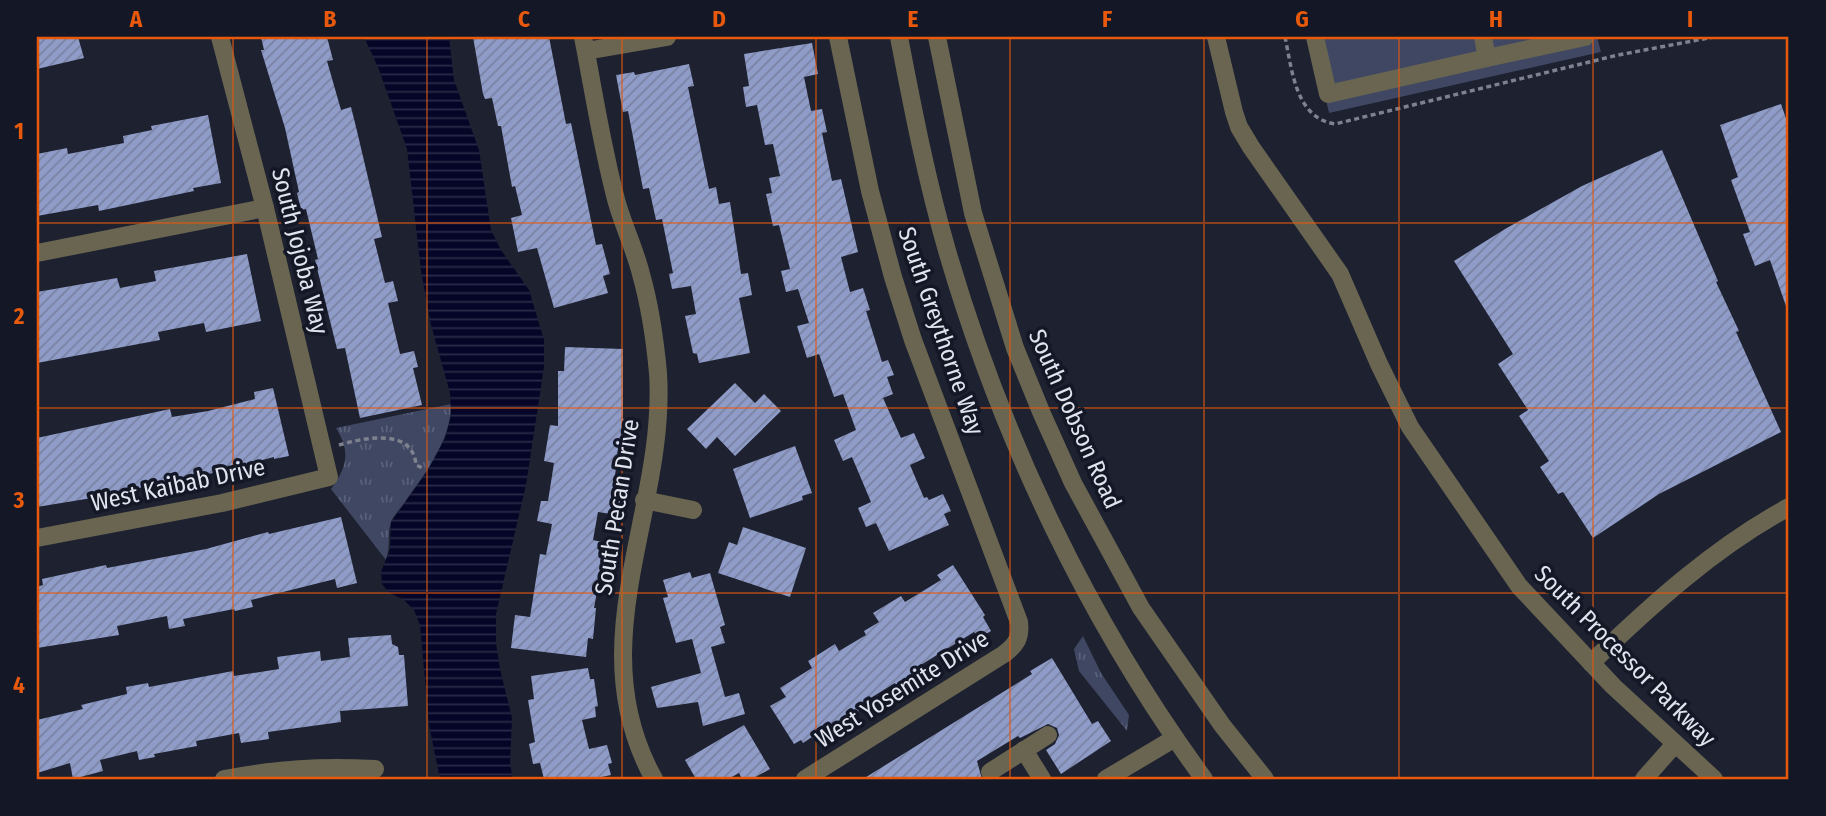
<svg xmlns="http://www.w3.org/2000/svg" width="1826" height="816" font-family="'Fira Sans Condensed',sans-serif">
  <defs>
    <pattern id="grass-tufts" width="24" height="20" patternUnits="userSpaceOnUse" patternTransform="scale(1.75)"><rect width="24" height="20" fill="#3f4763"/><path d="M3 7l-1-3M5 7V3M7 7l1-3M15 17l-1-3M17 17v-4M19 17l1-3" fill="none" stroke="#5a617a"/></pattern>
    <pattern id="water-rules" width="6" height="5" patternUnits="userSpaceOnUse" patternTransform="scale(1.75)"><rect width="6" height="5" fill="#050627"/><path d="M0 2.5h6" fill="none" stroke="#292a47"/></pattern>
    <pattern id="building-hatch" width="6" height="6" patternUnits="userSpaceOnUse" patternTransform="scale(1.75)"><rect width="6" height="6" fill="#909cc8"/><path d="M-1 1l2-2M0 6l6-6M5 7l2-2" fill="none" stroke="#7982a2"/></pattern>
  </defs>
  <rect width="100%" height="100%" fill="#1d2130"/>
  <g fill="url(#grass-tufts)">
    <path d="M451,404C451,440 427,471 407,499C403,506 394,514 391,522C387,533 391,546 386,560L331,489C347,467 351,452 336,428Z"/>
    <polygon points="1083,636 1101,673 1129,715 1127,731 1079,671 1074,649"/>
  </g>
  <polygon fill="#3f4763" points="1312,37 1597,37 1601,52 1329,113"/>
  <polygon fill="url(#water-rules)" points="364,37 449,37 454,80 479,150 491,230 501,250 529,290 544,340 544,367 526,485 496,614 496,643 500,669 512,718 510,764 513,779 440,779 429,725 420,625 414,610 404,600 388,592 382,584 381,572 390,549 391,522 428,470 445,438 451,416 450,393 431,325 421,271 407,149 378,67"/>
  <g fill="url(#building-hatch)">
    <polygon points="37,37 78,37 84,58 37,69"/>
    <polygon points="261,37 327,37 333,60 327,61 341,110 351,107 356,127 382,237 374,239 385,283 393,281 398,301 388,303 400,354 414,351 418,367 413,368 422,405 360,418 345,348 337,349 315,260 318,259 306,209 301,210 297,193 299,192 285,128 261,50 264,50"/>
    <polygon points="473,37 549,37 566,124 571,123 596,245 602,244 610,274 603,276 608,293 554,308 537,248 518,252 511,218 522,215 515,186 512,187 501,126 498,126 492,98 485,99 483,94"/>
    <polygon points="812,43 818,74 804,77 811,111 822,109 827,132 822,133 832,181 841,179 858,252 841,257 850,292 863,288 870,310 866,311 882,362 888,360 894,375 887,377 893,394 883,398 901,438 914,433 925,458 910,465 924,498 927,497 929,500 943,494 951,511 944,514 949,525 889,551 876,523 866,527 858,508 871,502 852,457 843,461 834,440 856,430 843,394 834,397 819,354 807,358 797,326 809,323 798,289 786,292 781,271 790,269 779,225 773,226 766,194 772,193 769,178 780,176 773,144 765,145 757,105 746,107 743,87 749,86 744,54"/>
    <polygon points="689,64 694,86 688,87 709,189 716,187 719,204 730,202 741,274 748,273 752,295 739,298 750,353 699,363 697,354 693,353 685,316 696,314 691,286 672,289 669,274 673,273 662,219 656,220 649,188 643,189 628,111 623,112 616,75 634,72 635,75"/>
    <polygon points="1781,104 1789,127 1789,309 1787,309 1770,260 1755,266 1743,234 1750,232 1731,180 1738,177 1720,125"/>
    <polygon points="208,115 221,183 193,188 194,191 99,211 98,205 37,216 37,154 67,148 68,154 124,143 123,136 152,130 151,126"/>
    <polygon points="1662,150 1718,281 1716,282 1739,331 1736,332 1781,432 1659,494 1593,538 1563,492 1558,494 1540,467 1549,461 1519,416 1528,410 1498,364 1513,354 1454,261 1505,229 1582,186"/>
    <polygon points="247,254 261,321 206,332 204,323 158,332 160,340 37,363 37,292 117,278 120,288 156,281 154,271"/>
    <polygon points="565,347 623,349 623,419 630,420 625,448 619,447 614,482 618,483 616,495 621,496 618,515 598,512 593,540 606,543 594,608 596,608 593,639 588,638 586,657 511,648 515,615 530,617 540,554 546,555 552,524 537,521 541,501 548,501 554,463 544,461 550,425 558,426 558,371 564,371"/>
    <polygon points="735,383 755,403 764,394 781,411 735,456 717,437 706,449 687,429"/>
    <polygon points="273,388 289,456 274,459 274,457 197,477 196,475 104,496 37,507 37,438 170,409 172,417 208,411 255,399 254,392"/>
    <polygon points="795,446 812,493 802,496 803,500 750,518 733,469"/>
    <polygon points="341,517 357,583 337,588 335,579 251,600 253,607 235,611 234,609 183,619 185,626 169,629 167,616 117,626 119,635 37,648 37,587 43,585 42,579 106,565 107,568 206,549 268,532 269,534"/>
    <polygon points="743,527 806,548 790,597 718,573 729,542 737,545"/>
    <polygon points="953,565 985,615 983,617 991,631 979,638 974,632 916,668 920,674 897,688 895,683 856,707 859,711 813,739 812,737 803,743 801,740 794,744 770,706 786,697 780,688 812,668 808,661 835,644 839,651 866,635 864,631 879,622 873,613 901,596 905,602 941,580 937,575"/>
    <polygon points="690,572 692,578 710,573 725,625 720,627 725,643 711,647 725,697 739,693 745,714 703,726 698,702 657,708 651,687 701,673 692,639 676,643 663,598 668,597 663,580"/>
    <polygon points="391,635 392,644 398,647 399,655 404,655 408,706 340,711 341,722 268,732 269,739 241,743 239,733 196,741 197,746 154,754 155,757 139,760 137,751 100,760 103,771 73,779 70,763 37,773 37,720 83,709 81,705 127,694 126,687 148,683 149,687 233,671 234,676 279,669 277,657 320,651 321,661 350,657 348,638"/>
    <polygon points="1052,658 1092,724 1098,721 1111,741 1061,774 1046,750 1055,744 1059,735 1057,728 1048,724 1020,738 1018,736 977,761 982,779 863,779 1032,674 1030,671"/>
    <polygon points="588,668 590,679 594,679 598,706 595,707 596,717 582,720 589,749 607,745 612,763 608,764 611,775 592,779 544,779 540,763 533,764 529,744 535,742 528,700 534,699 531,676"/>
    <polygon points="744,725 770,769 752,779 742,779 739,773 728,779 696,779 685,760"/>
  </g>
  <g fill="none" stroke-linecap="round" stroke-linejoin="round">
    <g stroke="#7e818e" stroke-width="3.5" stroke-dasharray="5 3.5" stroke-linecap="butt">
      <path d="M1285,37C1292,69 1295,118 1335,124L1618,55L1714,37"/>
      <path d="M339,445C363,438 413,427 416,465L425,469"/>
    </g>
    <g stroke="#696551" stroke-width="18">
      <path d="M583,37C594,93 602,148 617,203C624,227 635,250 641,274C650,306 655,340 658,373C667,511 578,643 654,779"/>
      <path d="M899,37C913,110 927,182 948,254C1003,441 1089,622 1204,779"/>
      <polyline points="937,37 973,213 1015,348 1042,414 1073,483 1141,608 1222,725 1265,779"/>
      <polyline points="1216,37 1234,112 1239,127 1251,147 1340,274 1379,364 1410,427 1519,586 1613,686 1714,779"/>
      <polyline points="1315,37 1328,94 1487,58"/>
      <polyline points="1483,37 1487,58 1585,37"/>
      <polyline points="586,51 667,37"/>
      <polyline points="37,253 265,208"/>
      <polyline points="644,500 693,510"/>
      <polyline points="37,538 222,503 329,477 265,208 220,37"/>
      <path d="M1591,663C1651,605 1715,547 1789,507"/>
      <polyline points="1024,750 1042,779"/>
      <polyline points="990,772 1048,735"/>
      <path d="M224,779C279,769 319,766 375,769"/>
      <path d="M805,779L1004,654C1016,645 1021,638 1019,622L913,340L893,277L870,191L838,37"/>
      <polyline points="1106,779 1175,738"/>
      <polyline points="1644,779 1675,744"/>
    </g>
  </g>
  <path fill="none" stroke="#e8590c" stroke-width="2" stroke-opacity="0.55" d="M233,37V779M427,37V779M622,37V779M816,37V779M1010,37V779M1204,37V779M1399,37V779M1593,37V779M37,223H1789M37,408H1789M37,593H1789"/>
  <g text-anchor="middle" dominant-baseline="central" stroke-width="7" stroke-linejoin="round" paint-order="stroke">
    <g font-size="24" fill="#e1e4ef" stroke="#141826">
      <text transform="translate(300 251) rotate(76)">South Jojoba Way</text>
      <text transform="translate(941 331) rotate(71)">South Greythorne Way</text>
      <text transform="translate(1075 419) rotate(66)">South Dobson Road</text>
      <text transform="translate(178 485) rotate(-12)">West Kaibab Drive</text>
      <text transform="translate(617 507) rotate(-81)">South Pecan Drive</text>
      <text transform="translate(1625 656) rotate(45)">South Processor Parkway</text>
      <text transform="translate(902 689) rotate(-32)">West Yosemite Drive</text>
    </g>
  </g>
  <rect width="1826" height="816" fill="none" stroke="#141826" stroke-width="77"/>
  <rect x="38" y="38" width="1749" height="740" fill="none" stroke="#e8590c" stroke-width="2.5"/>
  <g font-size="23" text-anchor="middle" font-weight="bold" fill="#e8590c">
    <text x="136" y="27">A</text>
    <text x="330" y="27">B</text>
    <text x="524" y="27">C</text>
    <text x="719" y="27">D</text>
    <text x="913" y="27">E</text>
    <text x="1107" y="27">F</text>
    <text x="1302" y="27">G</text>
    <text x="1496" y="27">H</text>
    <text x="1690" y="27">I</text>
    <text x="19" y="139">1</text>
    <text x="19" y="324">2</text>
    <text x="19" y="508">3</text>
    <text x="19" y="693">4</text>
  </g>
</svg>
